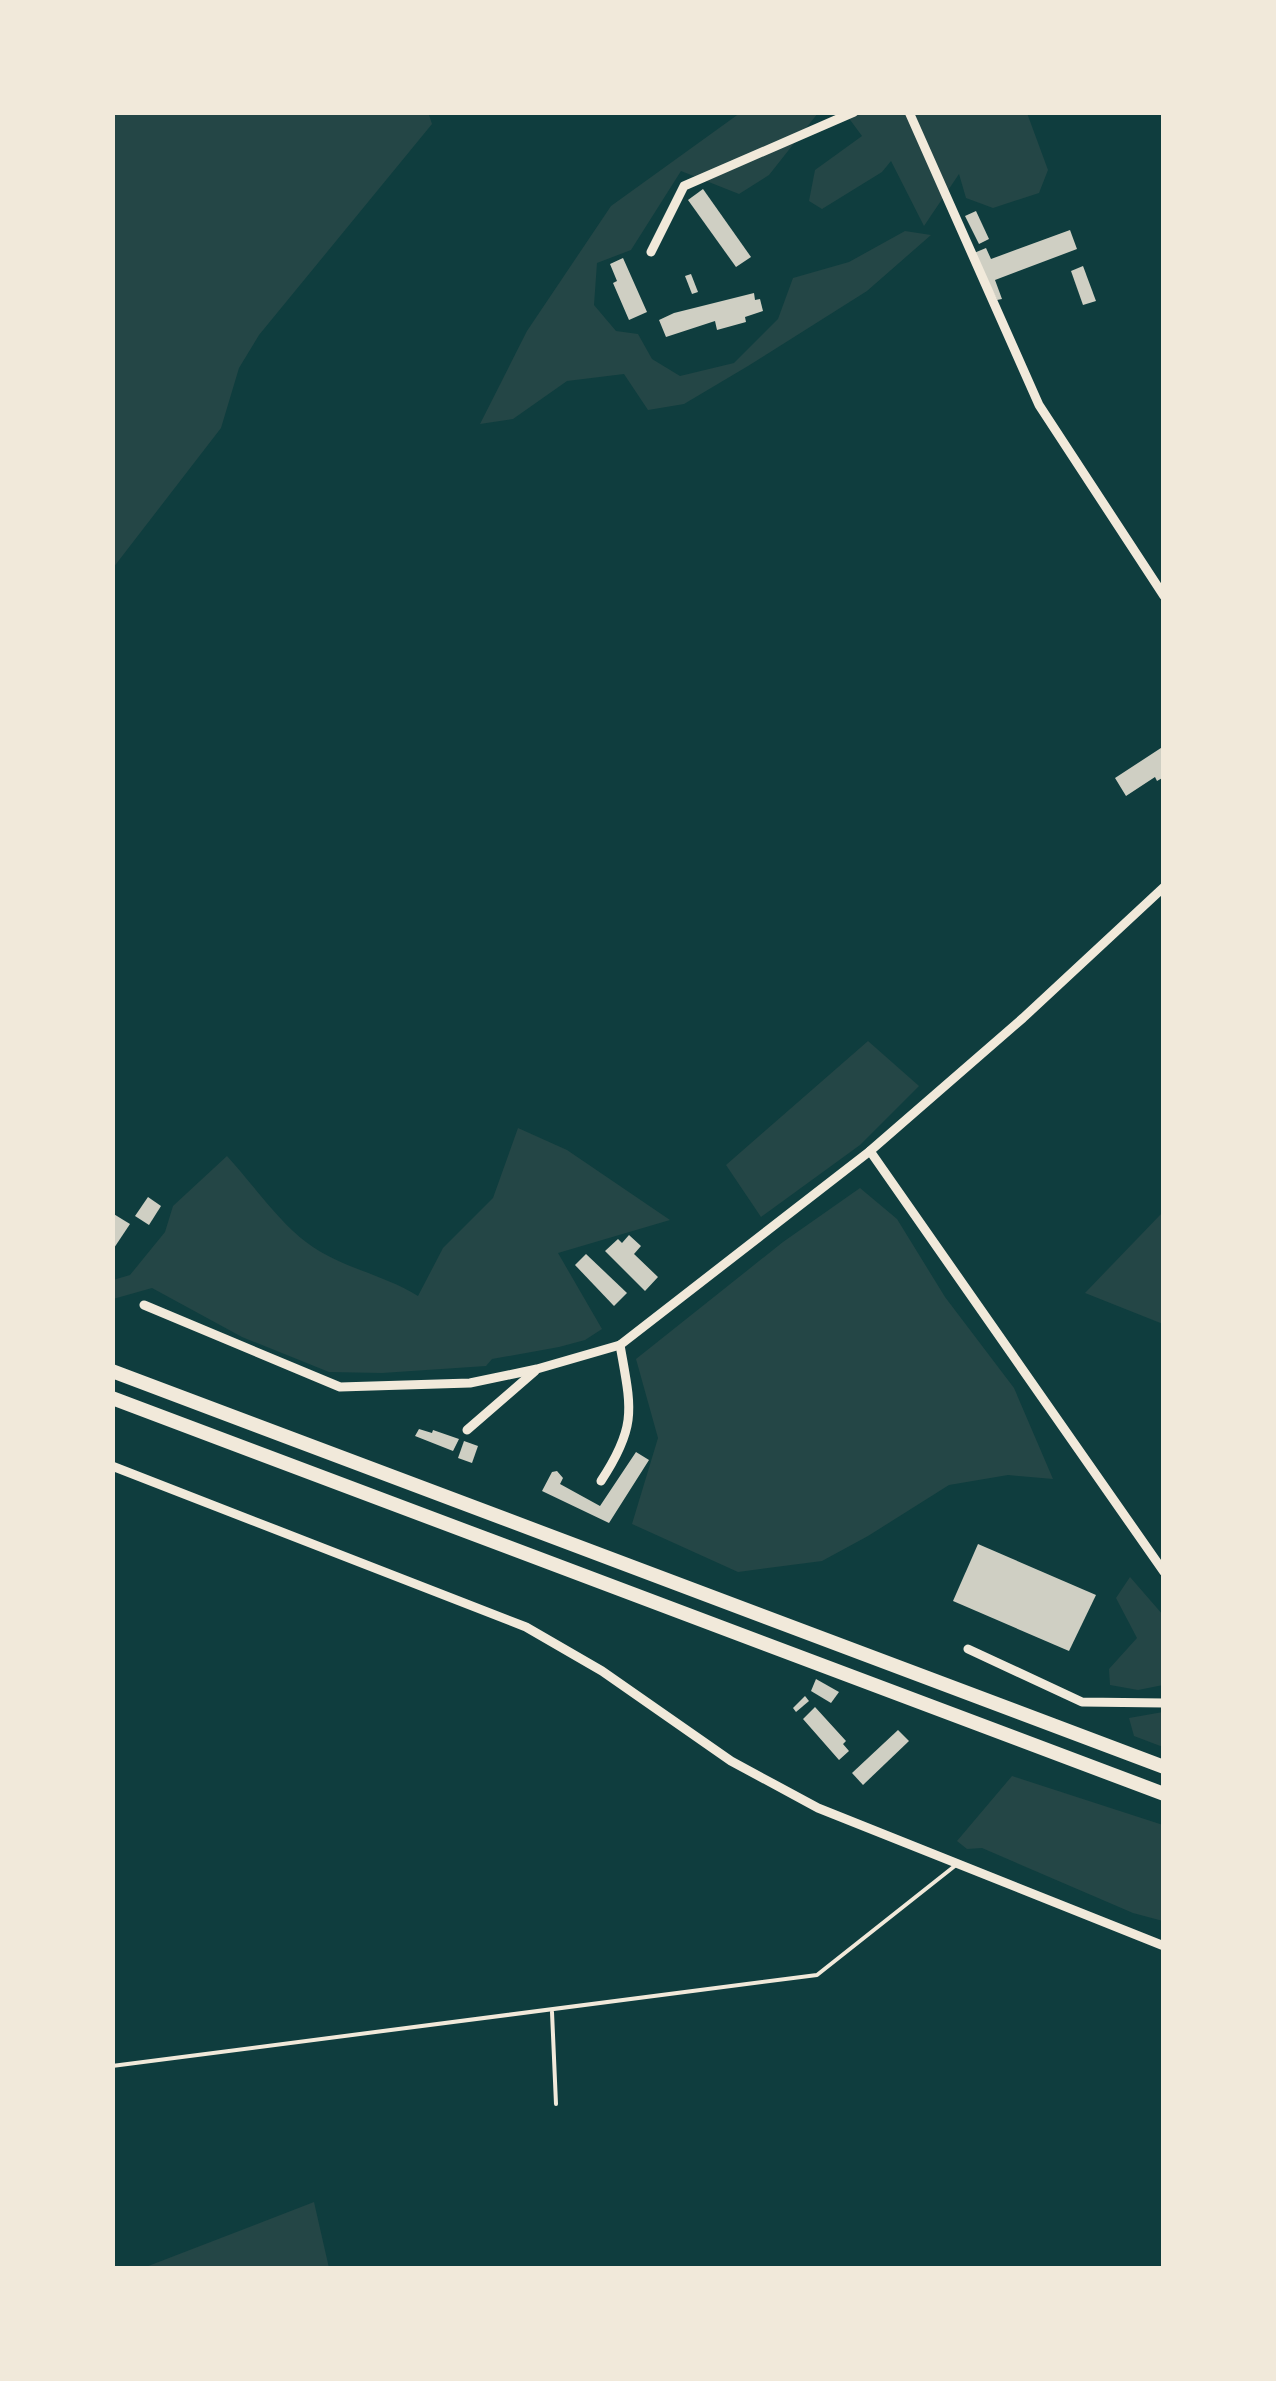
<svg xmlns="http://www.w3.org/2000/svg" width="1276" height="2381" font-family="Merriweather,serif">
  <rect width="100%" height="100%" fill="#0f3d3e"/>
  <g fill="#244646">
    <polygon points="113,112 428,112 432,124 259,335 239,368 221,428 113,568"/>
    <polygon points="740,113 818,113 769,175 739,194 681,171 631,250 597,263 594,305 616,331 638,334 652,359 680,376 734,363 778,319 793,278 849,262 905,231 931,235 867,291 748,366 684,404 648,410 624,374 567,381 513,419 480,424 527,331 611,206"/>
    <polygon points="845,113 1027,113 1048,170 1039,193 993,208 966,198 959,174 924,226 891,161 882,172 822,209 809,201 815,170 862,136"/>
    <polygon points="868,1041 919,1086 860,1145 761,1217 726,1165"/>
    <path d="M518,1128L567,1150L670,1220L558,1253L602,1329L585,1340L559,1347L492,1359L486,1366L382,1373L329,1372L242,1337L152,1288L113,1299V1280L130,1275L165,1232L173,1206L227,1156C250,1181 280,1223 306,1242C340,1268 383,1274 418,1296L443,1248L493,1198Z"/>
    <polygon points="860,1188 897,1219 945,1297 1014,1388 1053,1479 1008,1475 949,1485 868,1536 822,1561 738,1572 632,1524 658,1438 636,1359 783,1242"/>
    <polygon points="1163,1212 1163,1324 1085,1293"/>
    <polygon points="1130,1577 1163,1615 1163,1685 1138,1690 1110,1685 1109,1669 1137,1638 1116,1598"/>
    <polygon points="1163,1712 1163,1747 1134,1736 1129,1718"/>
    <polygon points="1012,1776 1163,1825 1163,1921 1133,1913 982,1848 967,1849 957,1841"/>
    <polygon points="314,2202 329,2268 143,2268"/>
  </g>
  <g fill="#cfcfc3">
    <polygon points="703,189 751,257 736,267 688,200"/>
    <polygon points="976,211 989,239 979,244 965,216"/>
    <polygon points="1070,230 1077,249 995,280 1002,299 997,300 974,253 986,248 991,259"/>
    <polygon points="623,258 647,312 629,320 613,283 617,281 610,264"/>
    <polygon points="1083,266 1096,301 1083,305 1071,271"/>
    <polygon points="691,274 698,292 692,294 685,276"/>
    <polygon points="754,293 755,300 760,299 763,311 745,317 746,322 717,330 715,321 666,337 659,320 674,313"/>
    <polygon points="1164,746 1164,777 1157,781 1155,777 1126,796 1115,778"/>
    <polygon points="148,1197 161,1206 149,1225 135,1216"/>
    <polygon points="112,1213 130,1224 112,1251"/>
    <polygon points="629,1235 641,1246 634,1254 658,1277 645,1291 605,1251 618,1239 622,1243"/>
    <polygon points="586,1254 627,1293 614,1306 575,1265"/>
    <polygon points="419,1429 432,1433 433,1430 459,1439 453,1451 415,1436"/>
    <polygon points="464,1441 478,1446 472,1463 458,1458"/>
    <polygon points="636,1452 649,1460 609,1523 542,1491 552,1472 557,1471 563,1478 560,1484 600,1506"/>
    <polygon points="978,1544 1096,1595 1069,1651 953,1601"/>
    <polygon points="816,1679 839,1692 831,1703 811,1691"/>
    <polygon points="805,1696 809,1701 796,1712 793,1708"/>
    <polygon points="815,1707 846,1741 843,1744 849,1751 839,1760 803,1719"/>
    <polygon points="898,1730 909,1741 863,1785 852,1773"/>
  </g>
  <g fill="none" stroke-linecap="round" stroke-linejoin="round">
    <g stroke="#f1e9da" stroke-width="4">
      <polyline points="552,2012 556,2104"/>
      <polyline points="112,2066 817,1975 956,1865"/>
    </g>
    <g stroke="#f1e9da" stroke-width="9">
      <polyline points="909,112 1039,405 1164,596"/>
      <polyline points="651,252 684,186 854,112"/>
      <polyline points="870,1151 1164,1572"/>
      <polyline points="144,1305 340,1387 470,1383 537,1369 620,1345 870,1151 1023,1018 1164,887"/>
      <polyline points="467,1430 535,1371"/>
      <polyline points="112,1466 526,1627 602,1671 731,1761 818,1808 1164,1946"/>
      <path d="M601,1481C638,1425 631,1408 620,1345"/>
      <polyline points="968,1649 1082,1702 1164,1703"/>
    </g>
    <g stroke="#f1e9da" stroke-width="14">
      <polyline points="112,1371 1164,1767"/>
      <polyline points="112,1398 1164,1794"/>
    </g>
  </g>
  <rect width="1276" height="2381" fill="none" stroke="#f1e9da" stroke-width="230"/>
</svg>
